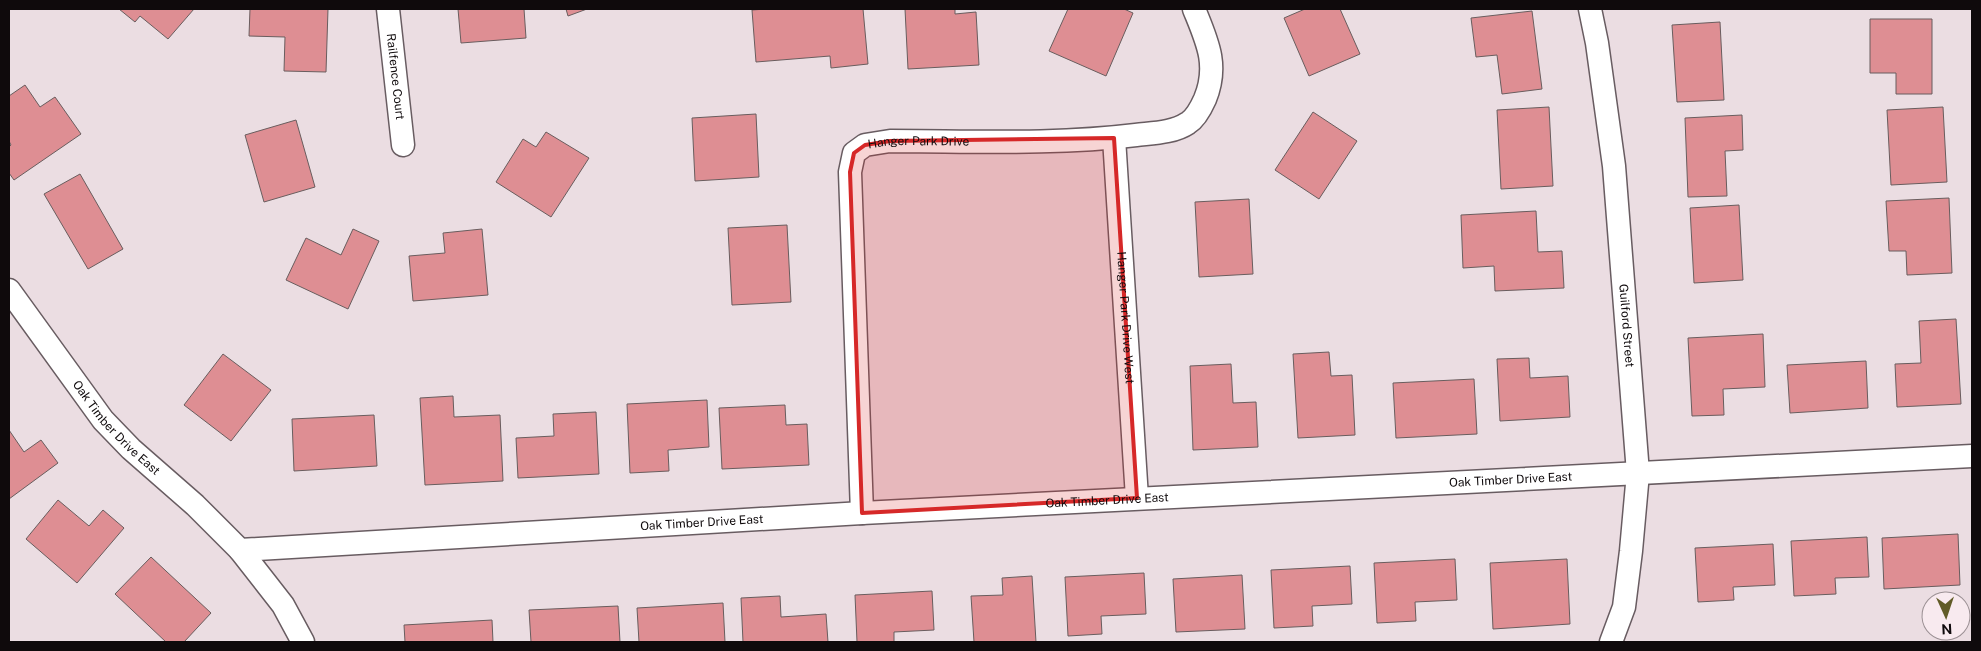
<svg xmlns="http://www.w3.org/2000/svg" width="1981" height="651" font-family="'Public Sans',sans-serif">
  <rect width="100%" height="100%" fill="#ebdde2"/>
  <g fill="#de8e93" stroke="#695d5e">
    <polygon points="119,9 194,9 168,39 140,16 135,22"/>
    <polygon points="250,9 328,9 326,72 284,71 285,37 249,36"/>
    <polygon points="458,9 524,9 526,38 461,43"/>
    <polygon points="566,9 587,9 568,16"/>
    <polygon points="766,9 863,9 868,64 831,68 830,56 756,62 752,10"/>
    <polygon points="905,9 955,9 955,14 976,12 979,65 908,69"/>
    <polygon points="1068,9 1124,9 1133,13 1106,76 1049,51"/>
    <polygon points="1305,9 1340,9 1360,54 1309,76 1284,18"/>
    <polygon points="1532,11 1542,89 1502,94 1497,55 1476,57 1471,18"/>
    <polygon points="1870,19 1932,19 1932,94 1896,94 1896,73 1870,73"/>
    <polygon points="1720,22 1724,100 1677,102 1672,25"/>
    <polygon points="25,85 40,107 55,97 81,134 14,180 9,173 9,147 11,145 9,141 9,96"/>
    <polygon points="1549,107 1553,186 1501,189 1497,110"/>
    <polygon points="1943,107 1947,182 1891,185 1887,110"/>
    <polygon points="1313,112 1357,141 1319,199 1275,170"/>
    <polygon points="756,114 759,177 695,181 692,118"/>
    <polygon points="1742,115 1743,150 1725,151 1727,196 1688,197 1685,118"/>
    <polygon points="296,120 315,187 264,202 245,135"/>
    <polygon points="546,132 589,158 551,217 496,182 523,139 536,147"/>
    <polygon points="80,174 123,249 88,269 44,194"/>
    <polygon points="1949,198 1952,273 1907,275 1906,251 1889,251 1886,201"/>
    <polygon points="1249,199 1253,274 1199,277 1195,202"/>
    <polygon points="1739,205 1743,280 1694,283 1690,208"/>
    <polygon points="1536,211 1538,252 1562,251 1564,288 1495,291 1494,266 1463,268 1461,215"/>
    <polygon points="787,225 791,302 732,305 728,228"/>
    <polygon points="353,229 379,241 348,309 286,280 306,238 341,255"/>
    <polygon points="482,229 488,295 413,301 409,256 445,253 443,233"/>
    <polygon points="1956,319 1961,404 1897,407 1895,364 1921,363 1919,321"/>
    <polygon points="1763,334 1765,387 1723,389 1724,415 1692,416 1688,338"/>
    <polygon points="1329,352 1331,376 1352,375 1355,435 1298,438 1293,354"/>
    <polygon points="223,354 271,390 231,441 184,405"/>
    <polygon points="1529,358 1530,378 1568,376 1570,417 1500,421 1497,359"/>
    <polygon points="1866,361 1868,408 1790,413 1787,365"/>
    <polygon points="1231,364 1233,403 1256,402 1258,447 1193,450 1190,366"/>
    <polygon points="1474,379 1477,434 1396,438 1393,383"/>
    <polygon points="453,396 454,417 500,415 503,481 425,485 420,398"/>
    <polygon points="707,400 709,447 668,450 669,471 630,473 627,404"/>
    <polygon points="785,405 786,425 807,424 809,465 722,469 719,408"/>
    <polygon points="596,412 599,474 518,478 516,438 554,436 553,414"/>
    <polygon points="374,415 377,466 294,471 292,419"/>
    <polygon points="9,430 24,452 41,440 58,463 9,499"/>
    <polygon points="58,500 89,526 103,510 124,528 77,583 26,539"/>
    <polygon points="1958,534 1960,585 1884,589 1882,538"/>
    <polygon points="1867,537 1869,577 1835,578 1836,594 1794,596 1791,541"/>
    <polygon points="1773,544 1775,585 1733,587 1734,600 1698,602 1695,548"/>
    <polygon points="151,557 211,613 184,642 166,642 115,594"/>
    <polygon points="1455,559 1457,600 1415,602 1416,621 1377,623 1374,563"/>
    <polygon points="1567,559 1570,624 1493,629 1490,563"/>
    <polygon points="1350,566 1352,604 1312,606 1313,626 1274,628 1271,570"/>
    <polygon points="1144,573 1146,614 1101,616 1102,634 1068,636 1065,577"/>
    <polygon points="1242,575 1245,629 1176,632 1173,579"/>
    <polygon points="1032,576 1036,642 974,642 971,596 1003,595 1002,578"/>
    <polygon points="932,591 934,630 894,632 894,642 857,642 855,595"/>
    <polygon points="780,596 781,617 826,614 828,642 743,642 741,598"/>
    <polygon points="723,603 725,642 639,642 637,608"/>
    <polygon points="618,606 620,642 531,642 529,610"/>
    <polygon points="492,620 493,642 405,642 404,625"/>
  </g>
  <g fill="none" stroke-linecap="round" stroke-linejoin="round">
    <defs>
      <g id="minor">
        <path id="s1" d="M388,9L403,145"/>
        <path id="s2" d="M1590,9L1597,43L1614,166L1638,473L1631,551L1624,607L1611,642"/>
        <path id="s3" d="M1114,138L1137,498"/>
        <path id="s4" d="M9,290L103,420L131,449L195,505L240,550L862,513L1972,456"/>
        <path id="s5" d="M862,513L850,172L854,153L865,145L890,141C972,141 1055,145 1136,135C1153,133 1173,133 1188,123C1196,118 1201,108 1205,99C1219,65 1207,41 1194,9"/>
        <polyline points="240,550 283,605 303,642"/>
      </g>
    </defs>
    <use href="#minor" stroke="#685c61" stroke-width="25"/>
    <use href="#minor" stroke="#fff" stroke-width="22"/>
  </g>
  <path fill="#d62828" fill-opacity="0.2" stroke="#d62828" stroke-width="4" stroke-linejoin="round" d="M1114,138L1137,498L862,513L850,172L854,153L865,145L890,141Z"/>
  <g text-anchor="middle" dominant-baseline="central" stroke-width="4.5" stroke-linejoin="round" paint-order="stroke">
    <g font-size="12" fill="#0f0a0c" stroke="#f8eaef">
      <text stroke="none"><textPath href="#s1" startOffset="68">Railfence Court</textPath></text>
      <text stroke="none"><textPath href="#s5" startOffset="428">Hanger Park Drive</textPath></text>
      <text stroke="none"><textPath href="#s3" startOffset="180">Hanger Park Drive West</textPath></text>
      <text stroke="none"><textPath href="#s2" startOffset="319">Guilford Street</textPath></text>
      <text stroke="none"><textPath href="#s4" startOffset="175">Oak Timber Drive East</textPath></text>
      <text stroke="none"><textPath href="#s4" startOffset="1622">Oak Timber Drive East</textPath></text>
      <text stroke="none"><textPath href="#s4" startOffset="1218">Oak Timber Drive East</textPath></text>
      <text stroke="none"><textPath href="#s4" startOffset="812">Oak Timber Drive East</textPath></text>
    </g>
  </g>
  <rect width="1981" height="651" fill="none" stroke="#0f0a0c" stroke-width="20"/>
  <g transform="translate(1946 616) rotate(177)"><circle r="24" fill="#f8eaef" stroke="#9b9094"/>
  <path d="M0-4L9 19L0 12L-9 19Z" fill="#615b27"/>
  <text y="-8" font-size="14" font-weight="bold" text-anchor="middle" fill="#0f0a0c">N</text>
  </g>
</svg>
